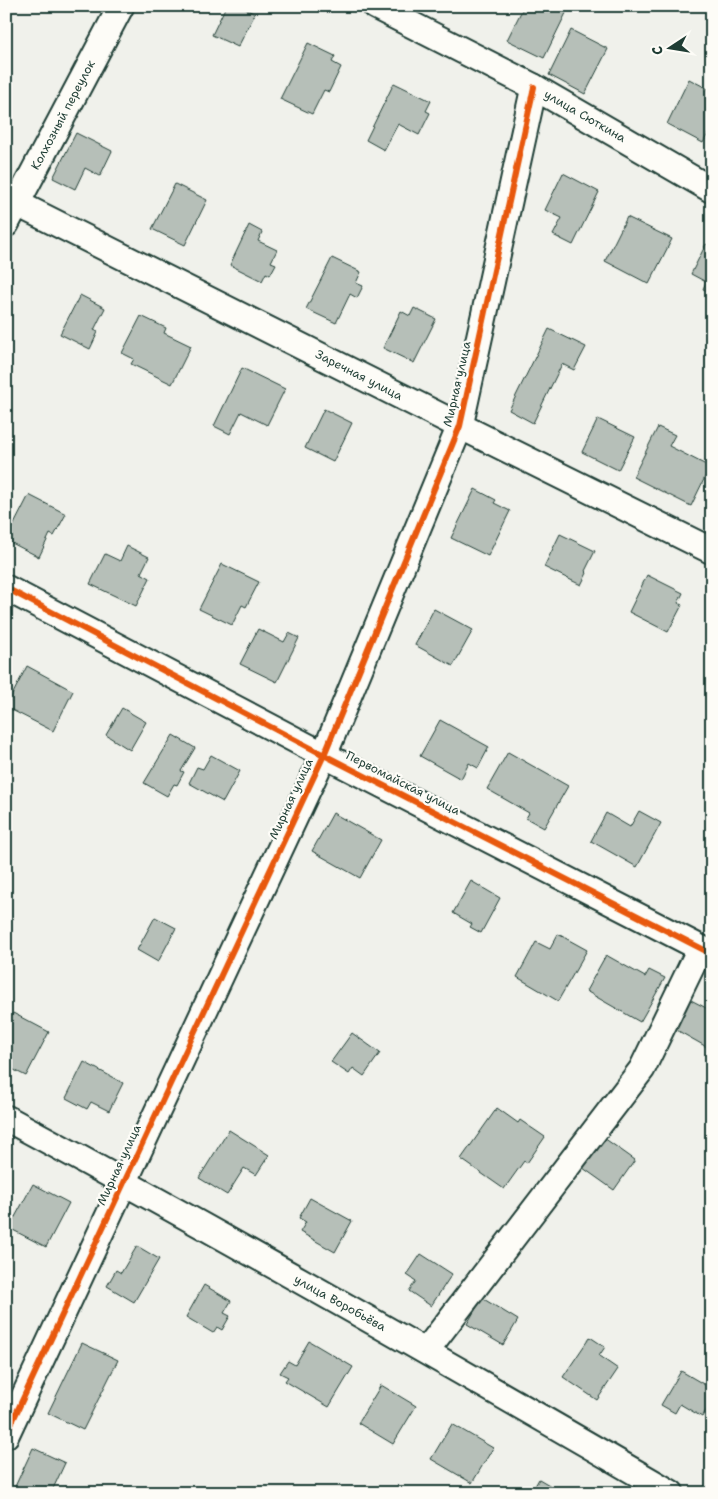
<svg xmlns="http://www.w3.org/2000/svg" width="718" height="1499" font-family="'Shantell Sans',sans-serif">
  <rect width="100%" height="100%" fill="#f0f1eb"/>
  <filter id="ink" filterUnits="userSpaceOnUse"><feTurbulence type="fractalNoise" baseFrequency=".02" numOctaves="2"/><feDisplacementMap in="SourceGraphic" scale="10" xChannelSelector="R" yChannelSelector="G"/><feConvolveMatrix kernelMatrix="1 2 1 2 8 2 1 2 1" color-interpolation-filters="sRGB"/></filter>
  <g filter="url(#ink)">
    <g fill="#b6bfb8" stroke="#1f3d34">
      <polygon points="226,6 240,6 255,14 238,47 212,35"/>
      <polygon points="524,6 552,6 566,13 544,58 507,40"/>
      <polygon points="571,30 608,49 585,94 549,75"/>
      <polygon points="308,43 335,56 332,62 341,67 329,92 324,90 312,114 280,99"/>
      <polygon points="689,79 712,91 712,126 703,143 667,124"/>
      <polygon points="394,83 431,101 426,111 430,113 419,135 398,124 384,150 366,140"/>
      <polygon points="76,133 112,151 100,176 85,168 75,189 53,178"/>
      <polygon points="563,173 599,192 573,245 553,235 562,218 545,210"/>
      <polygon points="175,184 207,200 185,245 152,229"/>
      <polygon points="627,217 672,239 649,284 605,261"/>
      <polygon points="249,225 262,232 258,241 277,250 271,262 276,264 270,275 266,273 262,281 230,265"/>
      <polygon points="706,244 712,247 712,293 703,289 706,282 691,274"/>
      <polygon points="332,258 361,272 356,283 363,286 357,298 350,294 336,323 306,309"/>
      <polygon points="80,295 105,308 94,330 98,332 90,349 60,334"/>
      <polygon points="414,308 436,319 414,363 383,348 401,311 410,316"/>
      <polygon points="141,316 166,328 164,333 191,346 172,384 131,364 134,359 122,353"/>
      <polygon points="549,329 586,347 574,370 562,364 533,423 509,410"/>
      <polygon points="242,368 285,389 267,425 241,412 230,434 214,426"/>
      <polygon points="324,409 352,423 333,462 305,448"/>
      <polygon points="598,419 635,437 618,470 582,452"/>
      <polygon points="658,427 675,435 669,446 710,467 691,506 633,477"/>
      <polygon points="475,489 496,500 494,503 510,511 488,556 451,538"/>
      <polygon points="29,495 66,514 54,536 50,534 39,557 6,540"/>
      <polygon points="560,534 595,551 585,571 587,573 581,585 544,567"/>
      <polygon points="127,546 149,557 141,573 150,578 136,606 90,584 105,554 120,561"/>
      <polygon points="222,564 259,582 246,607 242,605 232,625 199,609"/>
      <polygon points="647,575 683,593 678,603 682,605 668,632 629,612"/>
      <polygon points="434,609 473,630 453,666 415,645"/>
      <polygon points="258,629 284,642 289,633 299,638 277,682 240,664"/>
      <polygon points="27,666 73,691 53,731 6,707"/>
      <polygon points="122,708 146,722 130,750 106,735"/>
      <polygon points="440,720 489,747 478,768 469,763 461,779 420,756"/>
      <polygon points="173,735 195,748 181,771 184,772 177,785 174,784 167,796 144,783"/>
      <polygon points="508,752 568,786 544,828 526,818 529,813 487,789"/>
      <polygon points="211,755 240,771 223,802 189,783 197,767 203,769"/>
      <polygon points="639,811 661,823 637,867 591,841 606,813 630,827"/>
      <polygon points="333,813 381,840 360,878 312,851"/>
      <polygon points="471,881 500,898 481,933 470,927 472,924 453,913"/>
      <polygon points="155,917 176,928 158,962 137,950"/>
      <polygon points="558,934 587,950 558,1001 517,977 536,942 550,949"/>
      <polygon points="606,955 645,977 649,970 665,978 640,1022 586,991"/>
      <polygon points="689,999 712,1011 712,1050 673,1028"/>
      <polygon points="13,1013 49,1032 26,1076 6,1066 6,1025"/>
      <polygon points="352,1033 380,1053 364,1076 353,1068 349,1074 331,1062"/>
      <polygon points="84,1062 123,1083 109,1111 91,1102 87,1109 66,1098"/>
      <polygon points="497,1108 518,1123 520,1120 545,1137 527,1163 524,1161 504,1189 461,1159"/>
      <polygon points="229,1130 269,1155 256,1175 244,1168 227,1195 199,1178"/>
      <polygon points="597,1133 635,1160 614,1190 576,1163"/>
      <polygon points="33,1184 69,1203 46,1247 9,1228"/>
      <polygon points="310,1198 352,1221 335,1252 300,1232 306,1222 299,1218"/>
      <polygon points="137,1246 159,1259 134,1302 107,1286 116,1270 121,1273"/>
      <polygon points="421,1254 452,1274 431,1306 409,1291 416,1281 407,1275"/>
      <polygon points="204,1285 231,1301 224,1313 230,1316 222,1330 217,1327 213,1333 186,1317"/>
      <polygon points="482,1298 518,1320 503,1345 467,1324"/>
      <polygon points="590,1337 605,1347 599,1356 618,1369 597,1400 563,1377"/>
      <polygon points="309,1341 353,1367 329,1407 285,1381 288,1377 280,1373 288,1361 295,1365"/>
      <polygon points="82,1343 118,1360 83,1430 48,1413"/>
      <polygon points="681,1371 712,1389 712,1401 702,1417 680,1404 675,1413 661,1405"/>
      <polygon points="381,1385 416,1406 393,1444 358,1423"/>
      <polygon points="452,1424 493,1448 472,1483 431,1459"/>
      <polygon points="33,1448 65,1463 51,1493 12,1493"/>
      <polygon points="539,1479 563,1493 531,1493"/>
    </g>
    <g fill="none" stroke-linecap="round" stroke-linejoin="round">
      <defs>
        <g id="minor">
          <polyline points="375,6 534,87 712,190"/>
          <polyline points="6,198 460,426 712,551"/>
          <polyline points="6,224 121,6"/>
          <polyline points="6,588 324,755 712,954"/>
          <path d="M6,1118C230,1239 451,1365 671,1493"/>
          <polyline points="426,1351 642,1069 700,949"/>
          <polyline points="6,1435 324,755 460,426 534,87"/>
        </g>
      </defs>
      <use href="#minor" stroke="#1f3d34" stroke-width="29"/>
      <use href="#minor" stroke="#fdfcf7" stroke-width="25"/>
      <defs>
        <g id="cycleway">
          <polyline points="6,588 324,755 712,954"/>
          <polyline points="6,1435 324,755 460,426 534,87"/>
        </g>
      </defs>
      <use href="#cycleway" stroke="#fdfcf7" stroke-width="9"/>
      <use href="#cycleway" stroke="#e8590c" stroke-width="6"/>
    </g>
  </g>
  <g text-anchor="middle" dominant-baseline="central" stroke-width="4.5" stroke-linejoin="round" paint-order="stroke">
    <g font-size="12" fill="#1f3d34" stroke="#fdfcf7">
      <text transform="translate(63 115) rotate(-62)">Колхозный переулок</text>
      <text transform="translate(585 116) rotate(30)">улица Сюткина</text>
      <text transform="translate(359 375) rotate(27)">Заречная улица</text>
      <text transform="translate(457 384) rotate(-77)">Мирная улица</text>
      <text transform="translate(403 783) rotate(27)">Первомайская улица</text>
      <text transform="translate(291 799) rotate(-65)">Мирная улица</text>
      <text transform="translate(119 1165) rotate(-65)">Мирная улица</text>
      <text transform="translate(340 1303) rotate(29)">улица Воробьёва</text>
    </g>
  </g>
  <rect width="718" height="1499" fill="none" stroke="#fdfcf7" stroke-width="25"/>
  <rect x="12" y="12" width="693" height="1474" fill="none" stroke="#1f3d34" stroke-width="2" filter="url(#ink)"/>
  <g transform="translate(670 48) rotate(258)" stroke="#fdfcf7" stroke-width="4" paint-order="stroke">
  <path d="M0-4L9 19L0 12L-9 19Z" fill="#1f3d34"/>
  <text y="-8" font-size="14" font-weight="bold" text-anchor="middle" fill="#1f3d34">С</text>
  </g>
</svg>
